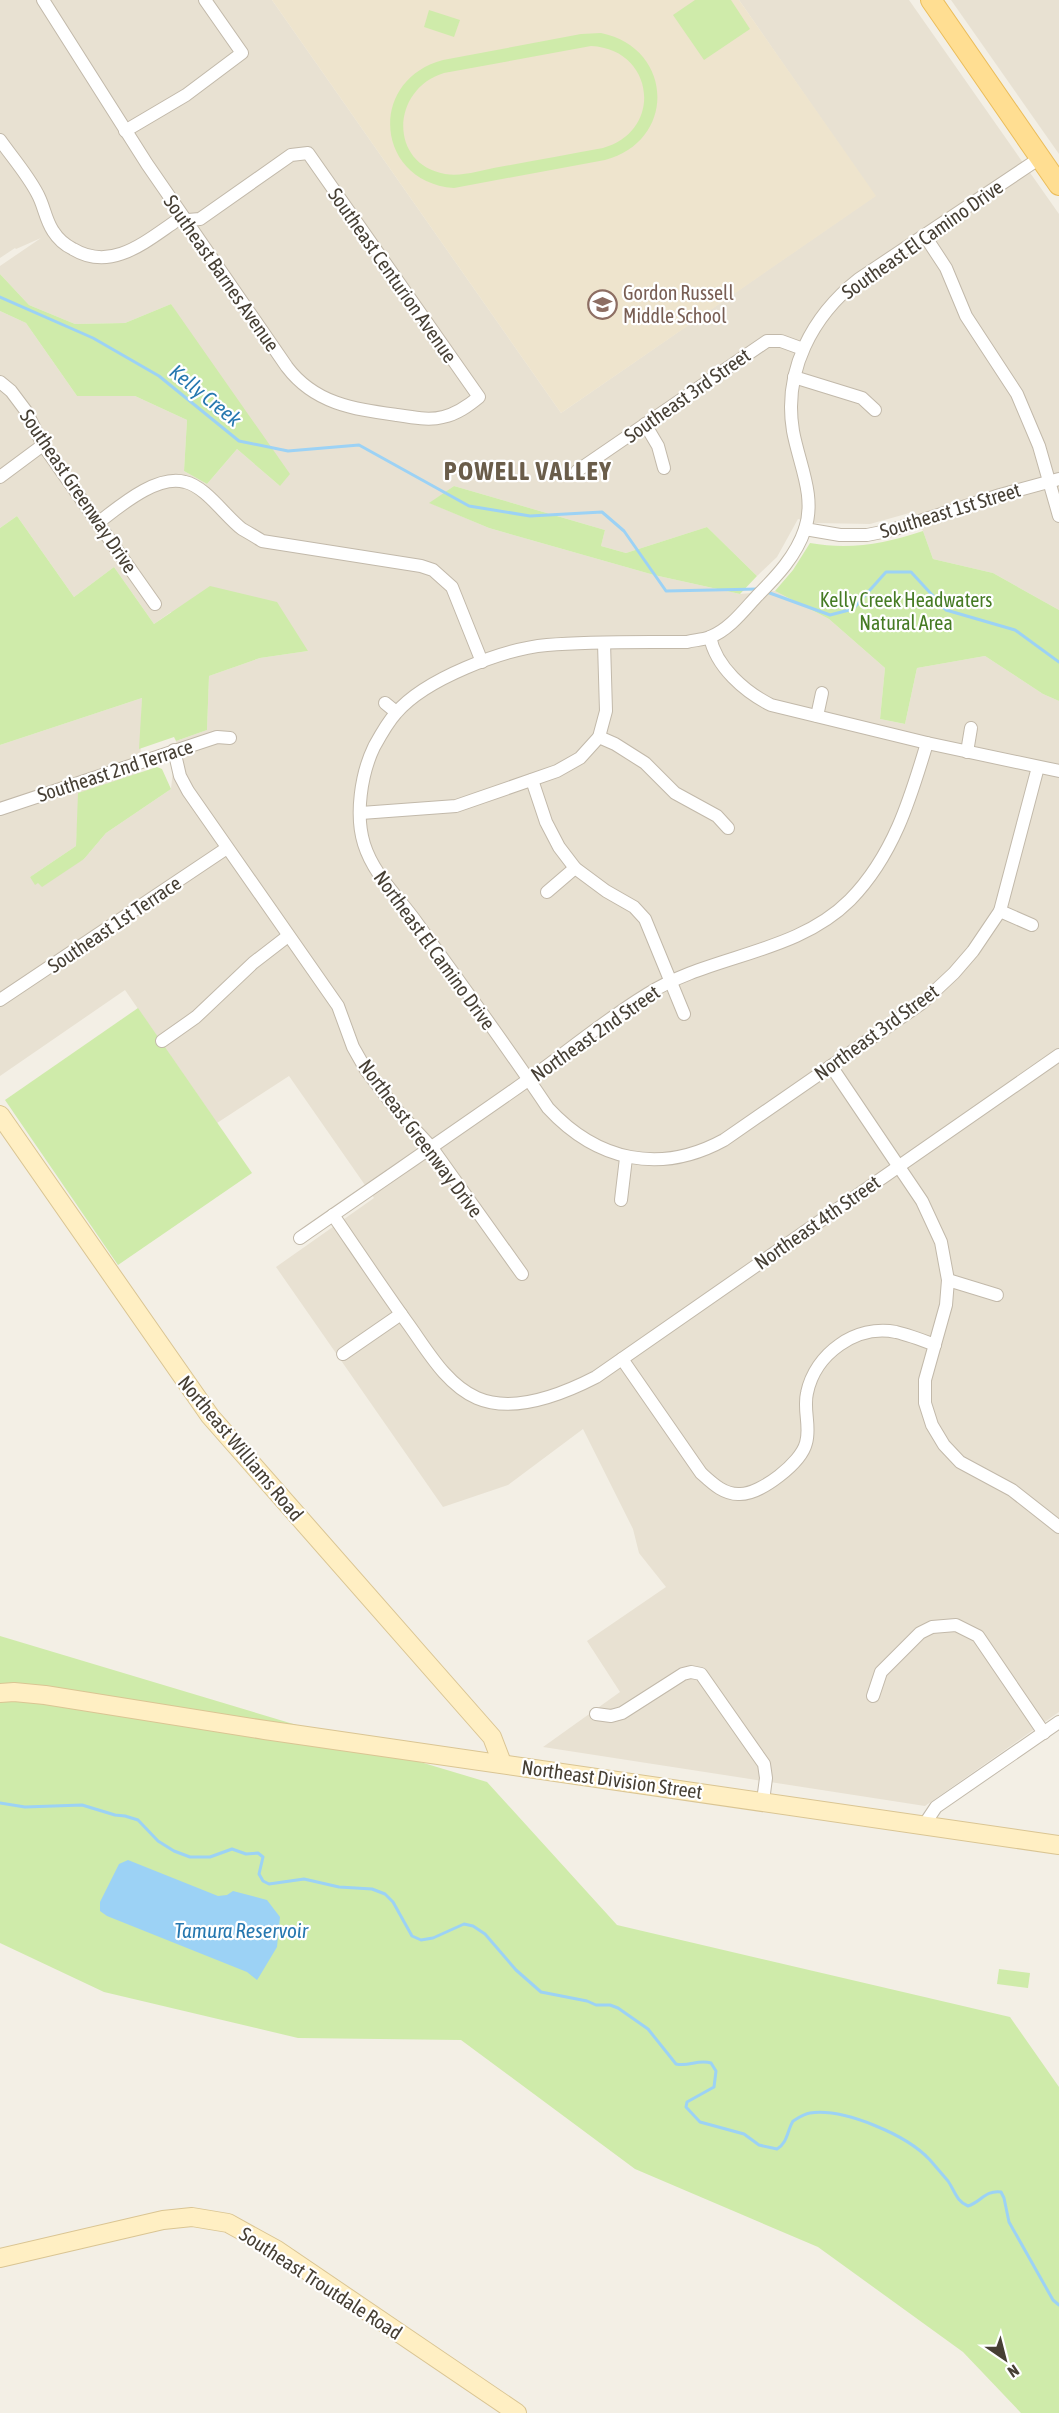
<svg xmlns="http://www.w3.org/2000/svg" width="1059" height="2413" font-family="'Asap Condensed',sans-serif">
  <rect width="100%" height="100%" fill="#f3efe5"/>
  <g fill="#e8e1d2">
    <polygon points="0,0 272,0 561,413 875,196 739,0 909,0 1059,214 1059,610 993,573 933,559 923,531 913,512 870,524 815,523 798,519 777,557 757,576 707,527 626,553 601,546 605,530 454,486 430,503 489,528 654,575 740,594 775,591 829,619 885,668 880,719 905,724 917,668 985,656 1043,694 1059,701 1059,1712 925,1806 543,1747 620,1692 587,1641 666,1587 639,1553 633,1529 583,1429 508,1485 443,1507 276,1267 374,1198 289,1076 217,1123 125,990 0,1076 0,745 142,698 140,773 79,793 76,846 30,877 38,882 84,859 106,833 171,789 176,741 207,730 209,676 260,658 308,651 171,612 154,624 114,567 74,597 17,516 0,528 0,311 26,323 77,396 135,396 187,420 184,471 207,484 237,449 280,486 171,304 125,323 75,324 29,305 0,274 0,266 41,238 16,249 15,248 0,258"/>
    <polygon points="951,0 1059,0 1059,154"/>
  </g>
  <polygon fill="#eee4cd" points="272,0 739,0 876,196 561,413"/>
  <g fill="#cfebaa" fill-rule="evenodd">
    <polygon points="695,0 731,0 750,29 704,60 673,15"/>
    <polygon points="429,10 460,20 454,37 424,27"/>
    <path d="M601,33C674,48 677,141 605,160L454,188C375,182 367,80 443,60L581,34ZM591,46C655,49 664,131 603,148C569,154 534,161 499,167C482,170 462,177 445,174C388,164 391,89 444,73Z"/>
    <polygon points="0,274 29,305 75,324 125,323 171,304 290,474 280,486 237,449 207,484 184,471 187,420 135,396 77,396 26,323 0,311"/>
    <polygon points="454,486 605,530 601,546 626,553 707,527 757,576 740,594 654,575 489,528 429,503"/>
    <polygon points="17,516 74,597 114,567 154,624 210,586 277,602 308,651 260,658 209,676 207,730 176,741 174,737 139,749 142,698 0,745 0,528"/>
    <path d="M923,531L933,559L993,573L1059,610V701L1043,694L985,656L917,668L905,724L880,719L885,668L829,619L775,591L793,570L810,543C850,550 884,544 923,531Z"/>
    <polygon points="157,767 162,769 171,789 106,833 84,859 42,887 38,883 35,885 30,877 76,846 78,793"/>
    <polygon points="138,1008 252,1173 118,1265 5,1100"/>
    <polygon points="0,1636 487,1782 617,1925 1010,2017 1059,2087 1059,2413 1021,2413 963,2352 818,2247 635,2169 461,2040 298,2038 104,1992 0,1943"/>
    <polygon points="999,1969 1030,1973 1028,1988 997,1984"/>
  </g>
  <polygon fill="#9cd2f5" points="128,1860 218,1896 227,1895 233,1891 267,1900 280,1917 277,1947 259,1977 257,1980 247,1972 107,1916 100,1911 100,1902 119,1864"/>
  <g fill="none" stroke-linecap="round" stroke-linejoin="round">
    <g stroke="#9cd2f5" stroke-width="3">
      <polyline points="0,297 93,338 159,376 239,441 288,451 359,445 469,506 530,516 602,512 624,531 666,591 758,589"/>
      <polyline points="767,592 830,615 853,609 886,572 911,572 946,610 1015,630 1059,662"/>
      <path d="M0,1803L25,1807L82,1805L115,1815L125,1816L138,1820L158,1841L174,1851L190,1857H210L232,1849L246,1854L258,1853L263,1857L259,1874L263,1881L269,1884L304,1879L339,1887L372,1889L385,1894L393,1902L412,1936L421,1940L433,1938L464,1924L473,1926L485,1934L516,1970L541,1992L587,2001L596,2005H610L618,2008L648,2029L676,2064C689,2067 698,2059 711,2063L716,2071L714,2087L687,2102L686,2107L700,2122L744,2134L759,2145L777,2149C788,2142 787,2131 793,2121C798,2118 804,2114 810,2113C844,2108 907,2135 930,2160C936,2167 942,2174 948,2181C955,2191 956,2201 968,2206C981,2202 985,2190 1001,2192L1004,2198L1009,2222L1053,2300L1059,2305"/>
    </g>
    <defs>
      <g id="street">
        <polyline points="125,131 186,95 242,53 205,0"/>
        <path d="M0,140C12,157 27,174 37,193C44,205 45,219 53,231C58,239 65,245 73,249C111,272 145,242 176,221L200,219L291,155L308,153L479,397C468,406 457,414 443,417C428,421 412,417 397,415C354,409 315,404 287,367L147,164L43,0"/>
        <polyline points="925,236 946,268 966,316 1017,394 1039,446 1059,516"/>
        <polyline points="794,377 862,398 875,410"/>
        <polyline points="0,382 11,391 26,411 43,445 155,604"/>
        <polyline points="645,424 658,446 664,468"/>
        <polyline points="577,471 767,341 781,341 803,349"/>
        <polyline points="0,477 43,445"/>
        <path d="M99,522C120,506 157,474 185,482C205,486 226,517 242,529C249,533 256,537 262,541L421,566L433,570L452,587L482,662"/>
        <polyline points="805,529 840,535 867,535 892,530 1000,495 1059,479"/>
        <path d="M710,637C716,667 745,692 771,705L927,743L1059,771"/>
        <polyline points="385,703 396,712"/>
        <polyline points="817,716 822,693"/>
        <polyline points="599,737 615,744 645,763 675,793 717,816 728,828"/>
        <polyline points="174,750 180,776 188,791 338,1006 353,1047 366,1070 395,1108 432,1148 522,1274"/>
        <polyline points="967,752 971,728"/>
        <path d="M1038,767L1000,911L973,951L954,973L922,1003L724,1140C660,1175 597,1161 548,1108C506,1045 461,984 417,923C399,897 374,876 364,844C355,815 361,774 374,747C380,736 387,723 396,713C425,679 503,649 547,645C593,641 641,642 687,642C694,640 703,640 710,637C729,630 744,610 757,596C777,576 796,556 805,529C816,496 799,464 793,431C783,371 812,316 859,279L1040,158"/>
        <polyline points="532,780 546,822 559,847 575,868 606,891 634,907 645,919 684,1014"/>
        <polyline points="0,809 217,737 230,738"/>
        <polyline points="361,813 456,806 557,771 580,758 599,737 606,711 604,643"/>
        <polyline points="547,892 575,868"/>
        <polyline points="1000,911 1032,925"/>
        <polyline points="0,1000 227,848"/>
        <polyline points="162,1041 196,1017 253,963 288,936"/>
        <polyline points="831,1066 922,1201 941,1242 948,1280 946,1305 925,1380 925,1403 932,1425 944,1445 960,1462 1012,1490 1059,1527"/>
        <polyline points="621,1200 626,1158"/>
        <path d="M333,1215C357,1250 381,1286 406,1321C426,1348 445,1384 477,1398C514,1414 563,1394 596,1377L1059,1055"/>
        <path d="M300,1238C376,1185 453,1133 528,1080C567,1052 605,1020 646,995C710,954 795,955 850,900C893,856 910,800 927,743"/>
        <polyline points="948,1280 997,1295"/>
        <polyline points="343,1354 401,1314"/>
        <path d="M622,1359L701,1473C712,1483 724,1495 740,1494C761,1494 801,1463 806,1443C811,1427 803,1410 807,1393C815,1354 856,1324 896,1332C909,1335 922,1340 935,1345"/>
        <polyline points="873,1696 881,1672 920,1633 932,1627 956,1625 978,1636 1044,1733"/>
        <polyline points="596,1714 611,1716 622,1713 683,1674 691,1672 701,1674 764,1764 766,1778 763,1801"/>
        <polyline points="924,1825 936,1807 1059,1722"/>
      </g>
      <g id="secondary">
        <polyline points="0,1115 210,1416 492,1737 502,1763"/>
        <polyline points="0,1693 14,1692 45,1695 265,1730 1059,1845"/>
        <polyline points="0,2258 163,2220 192,2217 228,2223 277,2250 517,2413"/>
      </g>
      <polyline id="primary" points="931,0 1059,185"/>
    </defs>
    <use href="#street" stroke="#c2b9aa" stroke-width="14"/>
    <use href="#secondary" stroke="#dac593" stroke-width="20"/>
    <use href="#primary" stroke="#ebbd5b" stroke-width="22"/>
    <use href="#street" stroke="#fff" stroke-width="12"/>
    <use href="#secondary" stroke="#ffefc3" stroke-width="18"/>
    <use href="#primary" stroke="#ffde92" stroke-width="20"/>
  </g>
  <defs>
    <symbol id="school-ring" viewBox="-11 -11 22 22"><circle r="9.5" fill="#fff" stroke="#8d6e63" stroke-width="1.5"/><path d="M0-5L7-2L0 1L-7-2ZM-4 1L0 2.5L4 1V4Q0 6-4 4Z" fill="#8d6e63"/></symbol>
  </defs>
  <g fill-rule="evenodd">
    <use href="#school-ring" x="586" y="288" width="33" height="33"/>
  </g>
  <g text-anchor="middle" dominant-baseline="central" stroke-width="4.5" stroke-linejoin="round" paint-order="stroke">
    <g font-size="20" fill="#463f34" stroke="#fff">
      <text transform="translate(922 239) rotate(-35)">Southeast El Camino Drive</text>
      <text transform="translate(222 273) rotate(55)">Southeast Barnes Avenue</text>
      <text transform="translate(393 275) rotate(55)">Southeast Centurion Avenue</text>
      <text transform="translate(687 395) rotate(-35)">Southeast 3rd Street</text>
      <text transform="translate(79 491) rotate(56)">Southeast Greenway Drive</text>
      <text transform="translate(950 510) rotate(-17)">Southeast 1st Street</text>
      <text transform="translate(115 770) rotate(-18)">Southeast 2nd Terrace</text>
      <text transform="translate(114 924) rotate(-34)">Southeast 1st Terrace</text>
      <text transform="translate(435 950) rotate(54)">Northeast El Camino Drive</text>
      <text transform="translate(876 1032) rotate(-36)">Northeast 3rd Street</text>
      <text transform="translate(595 1033) rotate(-35)">Northeast 2nd Street</text>
      <text transform="translate(421 1138) rotate(53)">Northeast Greenway Drive</text>
      <text transform="translate(817 1222) rotate(-35)">Northeast 4th Street</text>
      <text transform="translate(241 1448) rotate(50)">Northeast Williams Road</text>
      <text transform="translate(612 1779) rotate(8)">Northeast Division Street</text>
      <text transform="translate(321 2283) rotate(33)">Southeast Troutdale Road</text>
    </g>
    <g font-size="20" fill="#785e54" stroke="#fff" text-anchor="start">
      <text x="623" y="292">Gordon Russell<tspan x="623" dy="23">Middle School</tspan></text>
    </g>
    <g font-size="20" fill="#467b24" stroke="#fff">
      <text x="906" y="599">Kelly Creek Headwaters<tspan x="906" dy="23">Natural Area</tspan></text>
    </g>
    <g font-size="21" font-style="italic" fill="#2678b0" stroke="#fff">
      <text transform="translate(206 395) rotate(39)">Kelly Creek</text>
      <text x="241" y="1930">Tamura Reservoir</text>
    </g>
    <g font-size="26" font-weight="bold" letter-spacing="1.5" fill="#6a5d4a" stroke="#fff">
      <text x="528" y="471">POWELL VALLEY</text>
    </g>
  </g>
  <g transform="translate(1005 2359) rotate(145)" stroke="#ffffff" stroke-width="4.5" paint-order="stroke">
  <path d="M0-4.5L10 22L0 15L-10 22Z" fill="#463f34"/>
  <text y="-9" font-size="16" font-weight="bold" text-anchor="middle" fill="#463f34">N</text>
  </g>
</svg>
